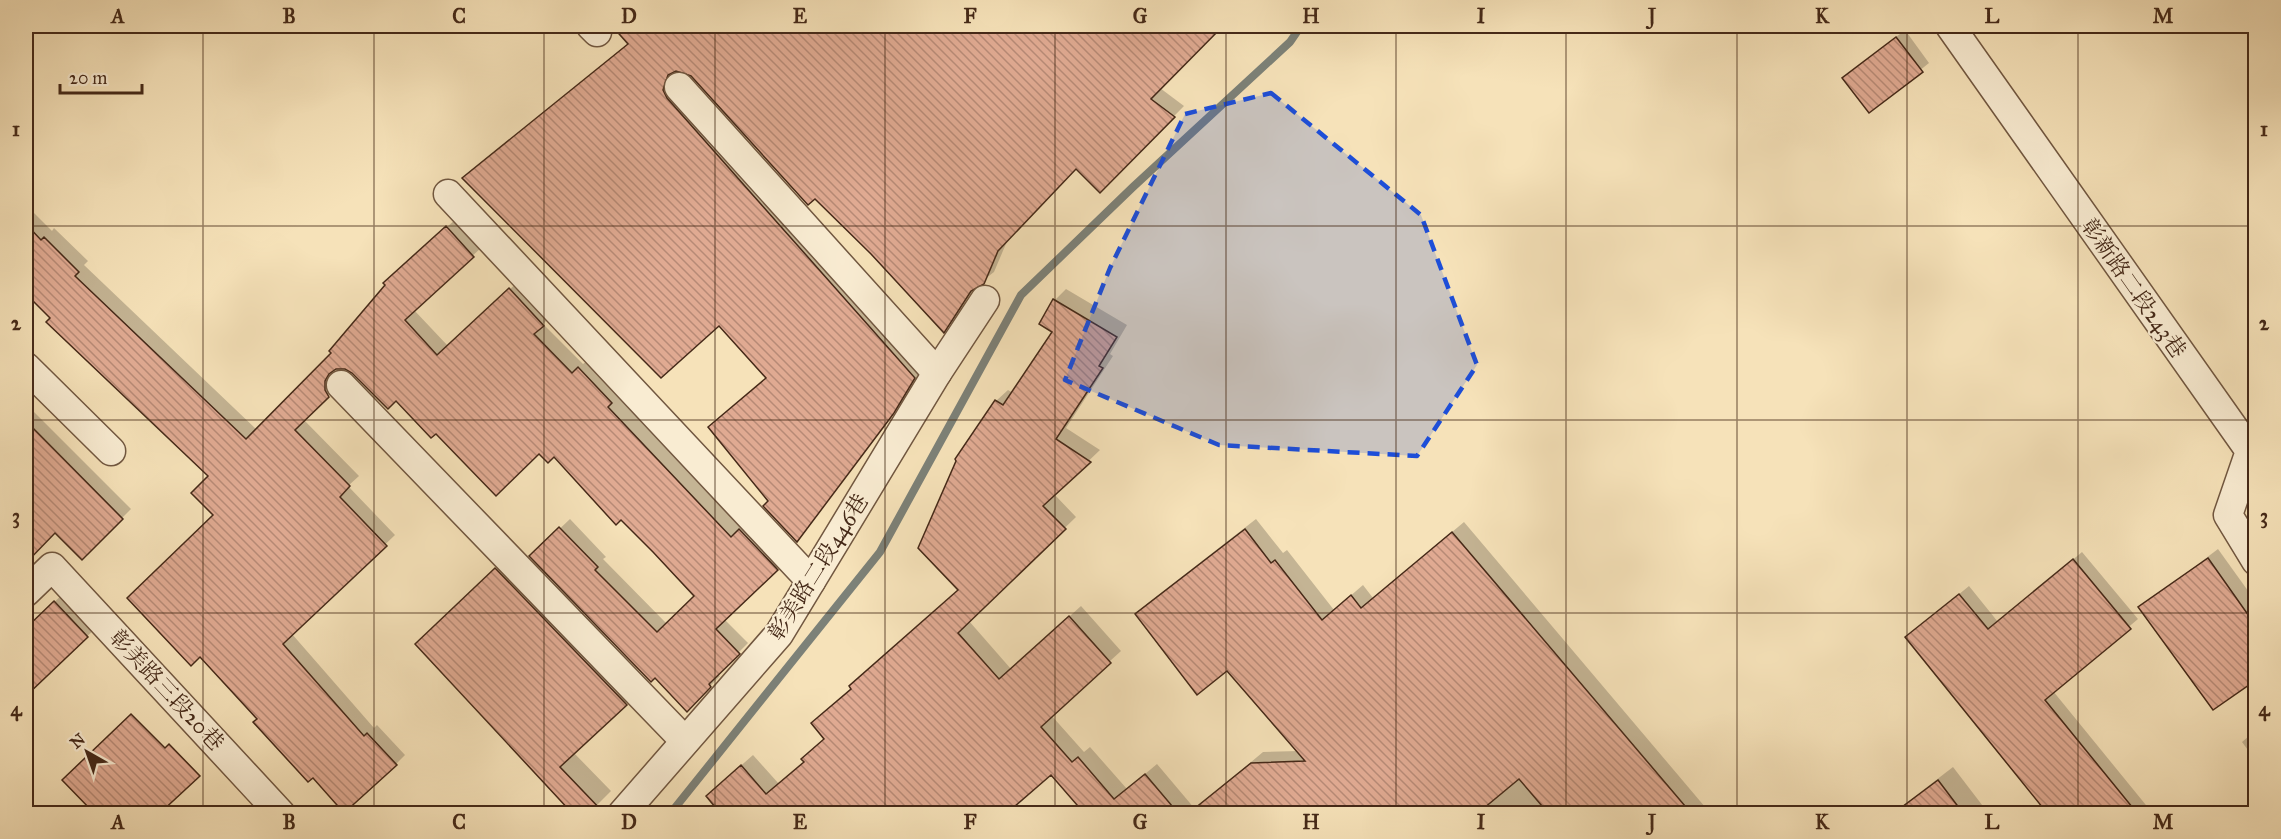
<svg xmlns="http://www.w3.org/2000/svg" width="2281" height="839" font-family="'IM FELL Great Primer','Noto Serif TC',serif">
  <defs>
    <pattern id="building-back-hatch" width="6" height="6" patternUnits="userSpaceOnUse" patternTransform="scale(1.5)"><rect width="6" height="6" fill="#e0aa92"/><path d="M-1 5l2 2M0 0l6 6M5-1l2 2" fill="none" stroke="#b78a76"/></pattern>
  </defs>
  <rect width="100%" height="100%" fill="#f6e2b9"/>
  <filter id="stains"><feTurbulence type="fractalNoise" baseFrequency=".00333" numOctaves="4"/><feColorMatrix values="0 0 0 0 .2 0 0 0 0 .09 0 0 0 0 .02 0 0 0 .5 -.17"/></filter>
  <radialGradient id="worn" r=".72"><stop offset=".6" stop-color="#630" stop-opacity="0"/><stop offset="1" stop-color="#630" stop-opacity=".3"/></radialGradient>
  <g fill="#0003">
    <polygon points="614,26 1221,26 1160,88 1184,106 1100,191 1076,167 1008,239 994,272 976,286 954,321 944,330 872,253 692,75 684,70 673,71 677,88 924,367 903,401 797,540 768,377 719,323 464,178 629,43"/>
    <polygon points="1905,30 1929,63 1869,111 1844,78"/>
    <polygon points="26,205 52,231 54,228 88,261 84,265 257,430 334,353 395,274 457,218 482,247 414,310 448,346 520,280 552,315 543,324 583,364 589,359 620,393 617,396 742,529 750,520 786,559 724,619 748,643 717,674 720,676 687,710 531,556 570,519 606,557 603,559 667,624 696,596 621,518 554,455 436,432 396,399 345,367 334,370 338,386 303,419 359,476 348,486 395,535 292,634 374,728 377,725 405,755 396,764 259,719 200,654 215,515 210,476 26,292"/>
    <polygon points="1066,289 1127,325 1110,354 1113,356 1066,428 1100,450 1054,494 1076,517 969,621 1011,669 1081,606 1121,651 1051,715 1084,752 1090,747 1127,789 1157,764 1195,809 1263,752 1298,751 1227,669 1137,614 1148,603 1256,519 1283,553 1287,550 1334,610 1363,585 1373,598 1464,522 1711,814 1086,814 1051,773 1004,814 717,814 720,811 719,785 753,755 779,784 805,762 826,738 852,688 960,589 996,401 1008,390 1013,393 1054,331 1055,300"/>
    <polygon points="26,404 131,509 82,558 55,531 26,562"/>
    <polygon points="2218,549 2256,602 2256,678 2140,608"/>
    <polygon points="2082,552 2138,619 2053,691 2150,810 2146,814 2049,814 1907,637 1969,586 1998,622"/>
    <polygon points="511,555 640,689 574,753 611,791 588,814 575,814 417,644"/>
    <polygon points="66,591 99,625 26,694 26,629"/>
    <polygon points="2256,730 2256,761 2242,742"/>
    <polygon points="1953,767 1989,814 1892,814"/>
    <polygon points="26,806 38,806 71,814 26,814"/>
  </g>
  <g fill="none" stroke-linecap="round" stroke-linejoin="round">
    <polyline stroke="#7c8178" stroke-width="8" points="670,814 880,552 1021,295 1133,187 1290,42 1301,26"/>
  </g>
  <g fill="url(#building-back-hatch)" stroke="#452918" stroke-width="1.5">
    <polygon points="612,26 1223,26 1151,99 1175,117 1100,193 1076,169 998,251 984,284 971,291 944,333 871,254 815,199 808,205 691,76 676,71 668,75 663,90 667,98 915,378 894,413 797,542 763,506 768,501 708,427 766,378 719,326 661,378 462,178 628,44"/>
    <polygon points="1896,37 1923,72 1869,113 1842,78"/>
    <polygon points="26,224 41,240 44,237 79,272 75,276 246,439 331,353 329,351 385,285 383,283 446,226 474,257 405,320 437,355 509,288 544,326 534,334 572,373 578,367 612,403 608,407 731,537 739,529 778,570 716,629 740,654 709,684 711,687 687,712 655,678 651,682 529,556 559,527 598,567 595,570 657,632 694,596 653,552 621,520 616,525 554,457 548,463 539,454 496,496 436,434 431,438 396,401 388,409 352,373 345,369 336,369 329,374 325,381 325,390 329,397 295,430 350,486 340,497 387,546 283,644 364,736 367,733 397,765 344,813 313,778 308,782 253,722 257,719 200,657 191,666 127,598 213,515 191,493 208,476 46,322 50,318 26,294"/>
    <polygon points="1053,299 1117,337 1099,366 1103,368 1056,439 1091,462 1043,506 1066,529 958,633 999,679 1069,616 1111,663 1041,727 1072,762 1078,757 1114,799 1145,774 1178,813 1084,813 1051,775 1007,813 720,813 706,796 741,765 766,794 804,762 801,759 824,739 811,723 851,689 849,686 958,590 918,548 956,461 955,459 995,400 1003,405 1052,332 1039,324"/>
    <polygon points="26,421 123,519 82,560 55,533 26,563"/>
    <polygon points="1245,529 1271,563 1275,560 1322,620 1351,595 1361,608 1452,532 1691,813 1548,813 1519,779 1478,813 1189,813 1251,763 1305,761 1227,671 1197,695 1135,614"/>
    <polygon points="2208,558 2256,626 2256,680 2213,710 2138,607"/>
    <polygon points="2073,559 2131,629 2045,700 2137,813 2047,813 1905,637 1959,594 1988,629"/>
    <polygon points="495,568 627,705 560,767 604,813 572,813 415,644"/>
    <polygon points="54,601 88,637 26,696 26,628"/>
    <polygon points="131,714 165,748 169,744 200,776 160,813 94,813 62,780"/>
    <polygon points="1938,780 1963,813 1894,813"/>
  </g>
  <g fill="none" stroke-linecap="round" stroke-linejoin="round">
    <defs>
      <g id="minor">
        <polyline points="591,26 597,32"/>
        <polyline points="1950,26 2250,451 2228,515 2256,561"/>
        <polyline points="679,87 937,373"/>
        <polyline points="448,194 811,581"/>
        <polyline points="26,367 111,451"/>
        <polyline points="341,385 685,741"/>
        <polyline points="26,592 52,567 281,814"/>
        <polyline points="622,814 779,634 937,373 985,300"/>
      </g>
    </defs>
    <use href="#minor" stroke="#715740" stroke-width="31"/>
    <use href="#minor" stroke="#f9ecd2" stroke-width="28"/>
  </g>
  <path fill="#1d4ed8" fill-opacity="0.2" stroke="#1d4ed8" stroke-width="4.5" stroke-dasharray="12 8" stroke-linejoin="round" d="M1271,93L1421,215L1477,365L1417,456L1219,445L1065,380L1110,268L1185,114Z"/>
  <path fill="none" stroke="#452918" stroke-width="1.5" stroke-opacity="0.55" d="M203,26V814M374,26V814M544,26V814M715,26V814M885,26V814M1055,26V814M1226,26V814M1396,26V814M1566,26V814M1737,26V814M1907,26V814M2078,26V814M26,226H2256M26,420H2256M26,613H2256"/>
  <g text-anchor="middle" dominant-baseline="central" stroke-width="4.5" stroke-linejoin="round" paint-order="stroke">
    <g font-size="22" fill="#452918" stroke="#f9ecd2">
      <text transform="translate(2134 288) rotate(55)">彰新路二段243巷</text>
      <text transform="translate(818 567) rotate(-58)">彰美路二段446巷</text>
      <text transform="translate(167 690) rotate(47)">彰美路三段20巷</text>
    </g>
  </g>
  <rect width="2281" height="839" fill="none" stroke="#f6e2b9" stroke-width="66"/>
  <g transform="translate(87 752) rotate(320)" stroke="#f9ecd2" stroke-width="4.5" paint-order="stroke">
  <path d="M0-4.5L10 22L0 15L-10 22Z" fill="#452918"/>
  <text y="-9" font-size="16" font-weight="bold" text-anchor="middle" fill="#452918">N</text>
  </g>
  <path d="M60 84v9h82v-9" fill="none" stroke="#452918" stroke-width="3"/>
  <text x="69" y="84" font-size="18" fill="#452918" stroke="#f9ecd2" stroke-width="4.5" paint-order="stroke">20 m</text>
  <rect x="33" y="33" width="2215" height="773" fill="none" stroke="#452918" stroke-width="2"/>
  <g font-size="20" text-anchor="middle" font-weight="bold" fill="#452918">
    <text x="118" y="23">A</text>
    <text x="289" y="23">B</text>
    <text x="459" y="23">C</text>
    <text x="629" y="23">D</text>
    <text x="800" y="23">E</text>
    <text x="970" y="23">F</text>
    <text x="1140" y="23">G</text>
    <text x="1311" y="23">H</text>
    <text x="1481" y="23">I</text>
    <text x="1652" y="23">J</text>
    <text x="1822" y="23">K</text>
    <text x="1992" y="23">L</text>
    <text x="2163" y="23">M</text>
    <text x="16" y="136">1</text>
    <text x="2264" y="136">1</text>
    <text x="16" y="330">2</text>
    <text x="2264" y="330">2</text>
    <text x="16" y="523">3</text>
    <text x="2264" y="523">3</text>
    <text x="16" y="716">4</text>
    <text x="2264" y="716">4</text>
    <text x="118" y="829">A</text>
    <text x="289" y="829">B</text>
    <text x="459" y="829">C</text>
    <text x="629" y="829">D</text>
    <text x="800" y="829">E</text>
    <text x="970" y="829">F</text>
    <text x="1140" y="829">G</text>
    <text x="1311" y="829">H</text>
    <text x="1481" y="829">I</text>
    <text x="1652" y="829">J</text>
    <text x="1822" y="829">K</text>
    <text x="1992" y="829">L</text>
    <text x="2163" y="829">M</text>
  </g>
  <rect width="100%" height="100%" filter="url(#stains)"/>
  <rect width="100%" height="100%" fill="url(#worn)"/>
</svg>
